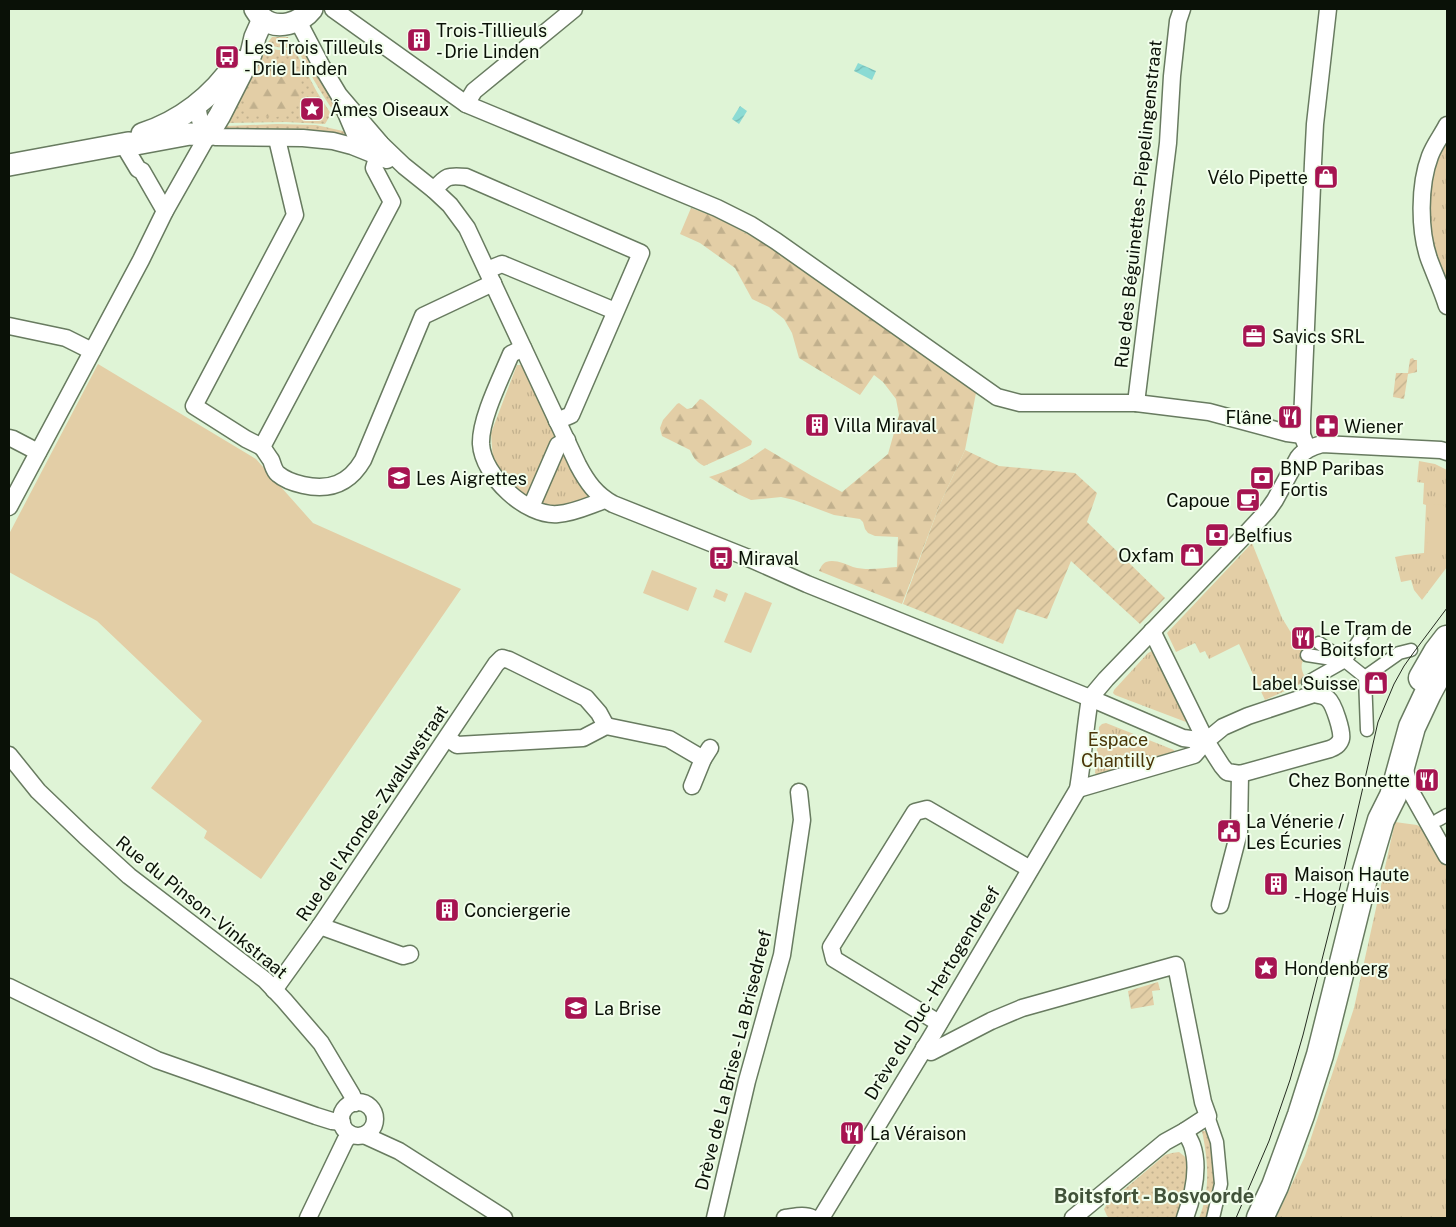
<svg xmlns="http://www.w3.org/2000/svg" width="1456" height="1227" font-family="'Public Sans',sans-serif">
  <defs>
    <pattern id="grass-dots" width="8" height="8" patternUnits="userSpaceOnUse" patternTransform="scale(1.25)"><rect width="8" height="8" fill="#e3cea6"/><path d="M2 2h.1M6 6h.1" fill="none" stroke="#c1b08d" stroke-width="1.8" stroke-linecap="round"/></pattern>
    <pattern id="forest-firs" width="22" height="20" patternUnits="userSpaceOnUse" patternTransform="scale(1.25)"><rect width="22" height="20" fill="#e3cea6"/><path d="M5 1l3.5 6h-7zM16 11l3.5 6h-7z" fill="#c1b08d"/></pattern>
    <pattern id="park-tufts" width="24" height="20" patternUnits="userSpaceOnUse" patternTransform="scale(1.25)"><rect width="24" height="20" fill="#e3cea6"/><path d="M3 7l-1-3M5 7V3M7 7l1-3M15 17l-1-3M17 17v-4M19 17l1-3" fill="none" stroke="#c1b08d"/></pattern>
    <pattern id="garden-furrows" width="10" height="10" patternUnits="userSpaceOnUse" patternTransform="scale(1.25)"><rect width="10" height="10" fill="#e3cea6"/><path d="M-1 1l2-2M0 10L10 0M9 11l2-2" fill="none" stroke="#c1b08d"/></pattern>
    <pattern id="water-waves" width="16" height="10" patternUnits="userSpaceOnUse" patternTransform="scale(1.25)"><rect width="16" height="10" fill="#8bdbd4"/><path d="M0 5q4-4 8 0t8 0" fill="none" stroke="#77bbb4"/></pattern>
  </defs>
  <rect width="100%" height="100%" fill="#dff4d6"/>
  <g fill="url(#grass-dots)">
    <polygon points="272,37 288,37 292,47 283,48 266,45"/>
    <path d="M305,46L342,113L350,134C329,107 312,79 297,48Z"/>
    <polygon points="265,48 279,50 294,49 317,92 331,114 325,124 286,122 226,123"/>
    <polygon points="277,124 316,125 343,131 349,138 230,132 223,129 226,126"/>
    <path d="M1202,1131H1205L1212,1139L1217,1175L1209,1218H1199C1211,1190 1208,1160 1202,1131Z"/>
    <polygon points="1179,1152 1188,1159 1190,1170 1179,1218 1110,1218 1107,1216 1104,1209 1107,1204 1165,1155 1172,1153"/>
  </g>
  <g fill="url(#forest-firs)">
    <polygon points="269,64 282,64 293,68 301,79 302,89 297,103 288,112 277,117 253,116 245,109 244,101 249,89 262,67"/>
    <path d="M691,208L716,217L773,248L939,365L976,393L965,450L940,504L902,604L819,571C821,567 822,564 826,562C835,559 845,564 853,567C867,571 883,568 897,567L898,537L875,536L868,533L865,529L863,522L860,519L834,515L794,500L781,497L751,500L740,495L709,477C730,471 748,461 765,448L812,476L842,492L888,454L899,415L896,399L883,382L874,375L860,395L799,358L792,333L784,319L769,307L752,299L735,268L700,243L680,234Z"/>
    <path d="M700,399L703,400L752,441L751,445L704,466C695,461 694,458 690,450L662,436L660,428L663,420L677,404L679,403L687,409L692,408Z"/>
  </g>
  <g fill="url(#park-tufts)">
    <path d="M1447,138V285C1443,276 1438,266 1435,256C1423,217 1429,175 1447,138Z"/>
    <polygon points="517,365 523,365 577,479 588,497 569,507 550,507 528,499 508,486 493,460 491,433"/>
    <polygon points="1419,461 1435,464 1447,470 1447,567 1422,600 1414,590 1411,580 1401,582 1395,557 1405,555 1424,553 1426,505 1423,504 1424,483 1417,482"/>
    <path d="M1252,543L1282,618L1290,631L1309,652C1299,664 1300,668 1307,681L1265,700L1239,644L1209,659L1205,651L1200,653L1195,643L1176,652L1167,633Z"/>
    <polygon points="1152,651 1155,653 1188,722 1186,722 1115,695 1113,693 1114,690 1148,653"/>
    <polygon points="1106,723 1174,750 1175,752 1098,777 1095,773 1099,727 1102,724"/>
    <polygon points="1395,822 1417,825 1436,837 1447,857 1447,1218 1276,1218 1305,1156 1354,1008"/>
  </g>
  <g fill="url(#garden-furrows)">
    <polygon points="1413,358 1414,360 1417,360 1417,372 1408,374 1404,399 1393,397 1396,373 1408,373 1410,359"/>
    <polygon points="965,450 999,466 1075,473 1097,493 1087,522 1165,598 1140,624 1071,561 1047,619 1017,609 1003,644 903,604 940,504"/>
    <polygon points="1158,982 1160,990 1152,991 1154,1005 1131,1009 1128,991"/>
  </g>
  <g fill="#e3cea6">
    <polygon points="98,364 256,459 313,523 461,589 261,879 204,838 207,831 151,788 202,721 97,621 9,572 9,534"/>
    <polygon points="1430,504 1443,505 1447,509 1447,527 1443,554 1441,557 1426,557"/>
    <polygon points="652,570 697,588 688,611 643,593"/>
    <polygon points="716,589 728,594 725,602 713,597"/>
    <polygon points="745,592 772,603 751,653 724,642"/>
  </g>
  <g fill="url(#water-waves)">
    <polygon points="858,63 876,71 872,80 854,71"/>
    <polygon points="740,106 747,111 739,124 732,119"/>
  </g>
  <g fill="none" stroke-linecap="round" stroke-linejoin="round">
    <defs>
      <g id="pedestrian">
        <polyline points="1319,643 1345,661 1365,677 1367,730"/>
        <polyline points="1307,655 1345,661 1365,631"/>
        <polyline points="1365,677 1399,653 1411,650"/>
        <polyline points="1308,682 1345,661"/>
        <polyline points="1438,820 1447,815"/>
        <polyline points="1208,1116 1217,1142 1221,1184 1213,1218"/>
      </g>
      <g id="minor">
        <polyline points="333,9 466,104 717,208 751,225 776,241 997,397 1020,403 1136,403 1209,412 1287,433 1302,435"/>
        <path d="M298,21L321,65L339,95L381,144L404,166L434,190L450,205L467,228L578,465C587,482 596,495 613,504L746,557L807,584L1090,698L1183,738L1206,741"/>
        <polyline points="466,104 474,91 574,9"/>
        <path d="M197,105C199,117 200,125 208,135"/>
        <polyline points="343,106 357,139 370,150"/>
        <path d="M1447,125C1442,135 1434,145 1430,156C1419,185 1419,230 1429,259C1435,275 1442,290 1447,306"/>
        <polyline points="208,135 216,137 303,138 333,141 352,146 387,160"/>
        <polyline points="123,144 138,169 142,171 165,211"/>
        <path d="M434,190C446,176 448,175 466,177L641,253L571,415L557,421"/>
        <polyline points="487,270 502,264 615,311"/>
        <polyline points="9,326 66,338 92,351"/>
        <path d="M523,348L511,354C501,378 480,419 481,444C483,476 526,517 558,514C574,513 590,505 605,500"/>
        <polyline points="1136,403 1168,143 1172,76 1178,21 1182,9"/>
        <polyline points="9,438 13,439 38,452"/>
        <polyline points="1306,445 1302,435 1302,421 1313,163 1315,124 1328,9"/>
        <polyline points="262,447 246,439 194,406 295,215 277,139"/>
        <path d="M262,447C265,451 268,456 271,460C273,465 274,471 278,474C285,480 294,483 303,485C329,491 349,484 363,460L423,316L493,283"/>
        <polyline points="262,447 392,202 374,168 381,144"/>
        <polyline points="9,507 141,260 165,211 208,135"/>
        <polyline points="531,507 558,445 567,440"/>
        <path d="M1090,698L1106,679L1244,536L1268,510L1275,500L1298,458C1304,450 1312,447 1322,444L1441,450L1447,452"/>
        <polyline points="447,738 457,745 583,738 606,726 669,739 703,759"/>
        <polyline points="9,755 38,791 85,836 129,876 265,980 284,1000 321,1043 352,1095 355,1103"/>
        <polyline points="1404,766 1411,792 1447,856"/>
        <polyline points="692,786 703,759 710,748"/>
        <path d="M1078,789L1194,755L1206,741L1223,727L1248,716L1314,694C1319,695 1324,695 1328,699C1334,704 1343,733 1341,739C1339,745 1335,747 1330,749L1240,774L1227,772L1222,766L1206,741L1152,631"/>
        <polyline points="1220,905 1239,832 1240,774"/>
        <polyline points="320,926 403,956 410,954"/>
        <polyline points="9,987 157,1060 316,1116 332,1121 342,1122"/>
        <polyline points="274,990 320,926 496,664 502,658 509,660 586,698 599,713 606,726"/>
        <polyline points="939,1023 834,959 831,947 915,812 927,809 1030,869"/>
        <polyline points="924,1048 931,1052 991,1021 1022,1008 1176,965 1203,1102 1208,1116 1185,1131"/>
        <circle cx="358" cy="1119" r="17"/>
        <polyline points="364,1135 399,1151 504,1218"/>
        <polyline points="308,1218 345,1141 350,1134"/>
        <polyline points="715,1218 747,1081 782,955 802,820 799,792"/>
        <path d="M785,1218C794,1217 804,1214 812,1218"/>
        <path d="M821,1218L930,1039L1078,789C1083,759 1085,728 1090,698"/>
        <path d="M1073,1218L1165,1142L1185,1131C1187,1135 1190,1140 1192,1145C1200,1168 1193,1196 1185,1218"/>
      </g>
      <g id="tertiary">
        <path d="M255,9C257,12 259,16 262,18C277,31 301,23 312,9"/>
        <path d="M142,134C182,121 213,96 237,61"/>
        <polyline points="9,165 128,143 136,144 190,134 208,135 220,115 251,54 255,37 263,19"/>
      </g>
      <g id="primary">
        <polyline points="1422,678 1437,652 1447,639"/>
        <polyline points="1260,1218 1275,1186 1301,1115 1320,1055 1364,878 1381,820 1393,796 1412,727 1428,693 1435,680 1447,665"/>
      </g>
    </defs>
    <use href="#pedestrian" stroke="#687b60" stroke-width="15"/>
    <use href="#minor" stroke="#687b60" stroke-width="19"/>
    <use href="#tertiary" stroke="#687b60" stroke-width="24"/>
    <use href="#primary" stroke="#687b60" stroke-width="29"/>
    <use href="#pedestrian" stroke="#fff" stroke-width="12"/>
    <use href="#minor" stroke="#fff" stroke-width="16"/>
    <use href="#tertiary" stroke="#fff" stroke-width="21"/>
    <use href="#primary" stroke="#fff" stroke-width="26"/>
    <polyline stroke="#252d21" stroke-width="1" points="1236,1218 1269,1141 1290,1080 1303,1035 1337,900 1378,722 1394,684 1404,666 1414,652 1447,608"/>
  </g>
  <defs>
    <symbol id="building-square" viewBox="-11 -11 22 22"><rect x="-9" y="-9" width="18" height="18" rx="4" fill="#a61451" stroke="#f2feec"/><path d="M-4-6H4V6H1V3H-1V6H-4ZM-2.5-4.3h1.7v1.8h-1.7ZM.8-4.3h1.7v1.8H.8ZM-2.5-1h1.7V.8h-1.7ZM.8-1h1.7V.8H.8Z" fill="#fff"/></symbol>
    <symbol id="bus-square" viewBox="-11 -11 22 22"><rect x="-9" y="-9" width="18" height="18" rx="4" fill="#a61451" stroke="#f2feec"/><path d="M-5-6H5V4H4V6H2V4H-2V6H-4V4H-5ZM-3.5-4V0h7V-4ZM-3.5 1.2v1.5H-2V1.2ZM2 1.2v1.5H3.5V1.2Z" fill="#fff"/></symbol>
    <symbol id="sight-square" viewBox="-11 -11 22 22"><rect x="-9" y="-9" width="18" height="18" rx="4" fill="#a61451" stroke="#f2feec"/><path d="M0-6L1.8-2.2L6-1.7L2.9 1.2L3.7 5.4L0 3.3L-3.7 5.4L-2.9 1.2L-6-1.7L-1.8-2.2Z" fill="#fff"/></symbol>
    <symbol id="shop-square" viewBox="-11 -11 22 22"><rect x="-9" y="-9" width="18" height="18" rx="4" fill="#a61451" stroke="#f2feec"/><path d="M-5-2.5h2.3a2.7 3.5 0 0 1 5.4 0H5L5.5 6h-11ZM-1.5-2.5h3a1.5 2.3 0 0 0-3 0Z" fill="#fff"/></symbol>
    <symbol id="office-square" viewBox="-11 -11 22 22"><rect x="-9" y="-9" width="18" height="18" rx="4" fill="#a61451" stroke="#f2feec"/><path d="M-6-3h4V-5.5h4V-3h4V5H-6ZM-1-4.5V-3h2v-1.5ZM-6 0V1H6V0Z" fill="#fff"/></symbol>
    <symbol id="restaurant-square" viewBox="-11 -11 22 22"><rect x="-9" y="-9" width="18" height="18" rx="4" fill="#a61451" stroke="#f2feec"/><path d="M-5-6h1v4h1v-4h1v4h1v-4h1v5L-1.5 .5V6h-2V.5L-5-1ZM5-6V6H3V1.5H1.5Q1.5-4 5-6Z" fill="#fff"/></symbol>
    <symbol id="pharmacy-square" viewBox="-11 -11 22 22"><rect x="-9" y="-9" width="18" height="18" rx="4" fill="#a61451" stroke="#f2feec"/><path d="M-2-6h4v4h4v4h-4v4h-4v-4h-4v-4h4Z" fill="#fff"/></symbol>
    <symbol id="school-square" viewBox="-11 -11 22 22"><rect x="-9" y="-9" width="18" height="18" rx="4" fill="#a61451" stroke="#f2feec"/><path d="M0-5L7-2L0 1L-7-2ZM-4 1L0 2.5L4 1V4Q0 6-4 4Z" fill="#fff"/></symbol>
    <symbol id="bank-square" viewBox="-11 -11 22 22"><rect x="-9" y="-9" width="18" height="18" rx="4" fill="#a61451" stroke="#f2feec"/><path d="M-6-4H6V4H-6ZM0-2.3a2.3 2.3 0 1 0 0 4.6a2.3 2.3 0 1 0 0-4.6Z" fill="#fff"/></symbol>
    <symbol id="cafe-square" viewBox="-11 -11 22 22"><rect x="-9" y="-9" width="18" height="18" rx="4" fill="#a61451" stroke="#f2feec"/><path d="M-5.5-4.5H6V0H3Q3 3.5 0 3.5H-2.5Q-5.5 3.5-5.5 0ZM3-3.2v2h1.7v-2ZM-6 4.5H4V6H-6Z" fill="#fff"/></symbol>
    <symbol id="civic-square" viewBox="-11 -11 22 22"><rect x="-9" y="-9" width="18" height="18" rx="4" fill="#a61451" stroke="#f2feec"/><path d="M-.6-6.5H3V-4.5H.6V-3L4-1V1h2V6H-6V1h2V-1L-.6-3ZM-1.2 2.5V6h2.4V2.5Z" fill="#fff"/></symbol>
  </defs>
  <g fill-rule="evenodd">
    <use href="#building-square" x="405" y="26" width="28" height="28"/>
    <use href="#bus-square" x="213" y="43" width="28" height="28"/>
    <use href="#sight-square" x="298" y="95" width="28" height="28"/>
    <use href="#shop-square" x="1312" y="163" width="28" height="28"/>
    <use href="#office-square" x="1240" y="322" width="28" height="28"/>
    <use href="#restaurant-square" x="1276" y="403" width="28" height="28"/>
    <use href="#building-square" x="803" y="411" width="28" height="28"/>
    <use href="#pharmacy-square" x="1313" y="412" width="28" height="28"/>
    <use href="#school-square" x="385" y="464" width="28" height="28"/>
    <use href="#bank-square" x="1248" y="464" width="28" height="28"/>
    <use href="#cafe-square" x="1234" y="486" width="28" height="28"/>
    <use href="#bank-square" x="1203" y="521" width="28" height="28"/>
    <use href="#shop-square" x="1178" y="541" width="28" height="28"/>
    <use href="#bus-square" x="707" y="544" width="28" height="28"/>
    <use href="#restaurant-square" x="1289" y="624" width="28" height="28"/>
    <use href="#shop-square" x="1362" y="669" width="28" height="28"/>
    <use href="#restaurant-square" x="1413" y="766" width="28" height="28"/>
    <use href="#civic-square" x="1215" y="817" width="28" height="28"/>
    <use href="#building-square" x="1262" y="870" width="28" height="28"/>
    <use href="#building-square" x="433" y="896" width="28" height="28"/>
    <use href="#sight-square" x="1252" y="954" width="28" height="28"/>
    <use href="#school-square" x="562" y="994" width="28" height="28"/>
    <use href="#restaurant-square" x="838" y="1119" width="28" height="28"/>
  </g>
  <g text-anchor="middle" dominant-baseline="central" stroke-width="4" stroke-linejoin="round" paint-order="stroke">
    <g font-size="18" fill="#0a1107" stroke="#f2feec" text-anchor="start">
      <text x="436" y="30">Trois-Tillieuls<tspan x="436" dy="21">- Drie Linden</tspan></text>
      <text x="244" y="47">Les Trois Tilleuls<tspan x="244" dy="21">- Drie Linden</tspan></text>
      <text x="330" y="109">Âmes Oiseaux</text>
      <text x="1308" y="177" text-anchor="end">Vélo Pipette</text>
      <text x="1272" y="336">Savics SRL</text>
      <text x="1272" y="417" text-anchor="end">Flâne</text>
      <text x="834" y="425">Villa Miraval</text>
      <text x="1344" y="426">Wiener</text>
      <text x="1280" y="468">BNP Paribas<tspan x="1280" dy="21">Fortis</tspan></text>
      <text x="416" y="478">Les Aigrettes</text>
      <text x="1230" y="500" text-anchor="end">Capoue</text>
      <text x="1234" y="535">Belfius</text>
      <text x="1174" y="555" text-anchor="end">Oxfam</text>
      <text x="738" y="558">Miraval</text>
      <text x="1320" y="628">Le Tram de<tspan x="1320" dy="21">Boitsfort</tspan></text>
      <text x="1358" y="683" text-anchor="end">Label Suisse</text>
      <text x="1410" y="780" text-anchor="end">Chez Bonnette</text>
      <text x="1246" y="821">La Vénerie /<tspan x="1246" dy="21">Les Écuries</tspan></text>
      <text x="1294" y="874">Maison Haute<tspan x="1294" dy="21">- Hoge Huis</tspan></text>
      <text x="464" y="910">Conciergerie</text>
      <text x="1284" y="968">Hondenberg</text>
      <text x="594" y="1008">La Brise</text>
      <text x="870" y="1133">La Véraison</text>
    </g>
    <g font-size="18" fill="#0a1107" stroke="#f2feec">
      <text transform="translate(1138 204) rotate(-84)">Rue des Béguinettes - Piepelingenstraat</text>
      <text transform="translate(372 813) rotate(-56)">Rue de l'Aronde - Zwaluwstraat</text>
      <text transform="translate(202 907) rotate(39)">Rue du Pinson - Vinkstraat</text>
      <text transform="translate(932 993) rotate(-59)">Drève du Duc - Hertogendreef</text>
      <text transform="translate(733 1060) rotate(-76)">Drève de La Brise - La Brisedreef</text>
    </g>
    <g font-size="18" fill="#4a3608" stroke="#f2feec">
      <text x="1118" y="739">Espace<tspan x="1118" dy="21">Chantilly</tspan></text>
    </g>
    <g font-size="20" font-weight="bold" fill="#415239" stroke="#f2feec">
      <text x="1154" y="1196">Boitsfort - Bosvoorde</text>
    </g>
  </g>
  <rect width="1456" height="1227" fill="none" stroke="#0a1107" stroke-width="20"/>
</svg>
